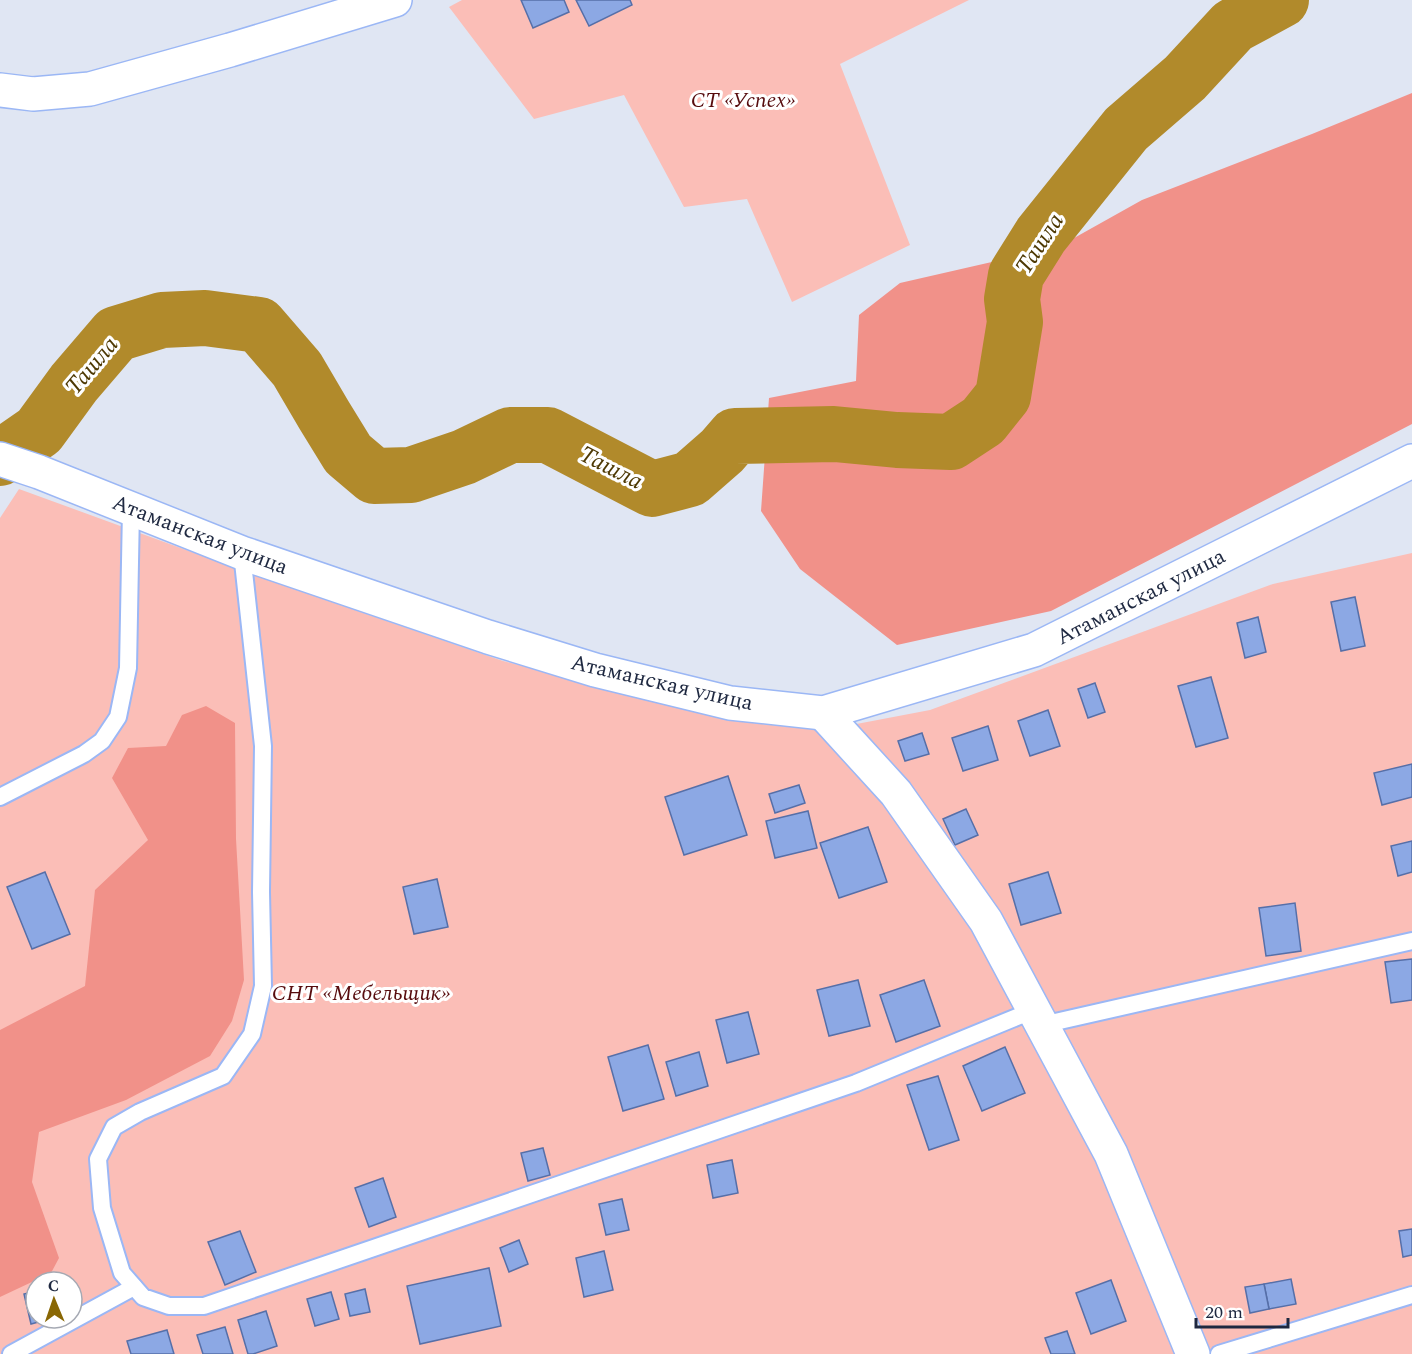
<svg xmlns="http://www.w3.org/2000/svg" width="1412" height="1354" font-family="Spectral,serif">
  <rect width="100%" height="100%" fill="#e0e6f3"/>
  <g fill="#fbbeb7" fill-rule="evenodd">
    <polygon points="462,0 969,0 840,64 910,245 792,302 747,199 684,207 624,95 534,119 449,7"/>
    <path d="M19,489L285,586L503,661L753,723L825,730L930,710L1273,584L1412,553V1354H0V518ZM36,1282H72V1318H36Z"/>
  </g>
  <g fill="#f19189">
    <polygon points="1412,93 1412,424 1051,611 897,645 800,569 761,511 769,398 856,381 859,315 900,283 1058,247 1142,200 1312,134"/>
    <polygon points="206,706 235,723 236,839 244,980 232,1021 210,1056 126,1100 39,1132 32,1182 59,1258 51,1273 0,1297 0,1030 85,986 95,890 148,840 112,778 128,748 166,746 182,715"/>
  </g>
  <g fill="none" stroke-linecap="round" stroke-linejoin="round">
    <polyline stroke="#b18a2b" stroke-width="56" points="0,458 39,431 74,383 116,334 162,320 205,318 259,325 297,369 324,415 348,454 374,476 411,475 464,457 510,435 548,435 652,489 690,479 722,451 735,436 834,434 897,440 951,442 983,421 1003,396 1015,322 1012,299 1016,275 1041,235 1126,129 1185,78 1233,26 1281,0"/>
  </g>
  <g fill="#8ca8e4" stroke="#566fa8" stroke-width="1.5">
    <polygon points="521,0 564,0 569,12 533,28"/>
    <polygon points="576,0 630,0 632,5 589,26"/>
    <polygon points="1355,597 1365,646 1341,651 1331,602"/>
    <polygon points="1258,617 1266,652 1245,658 1237,623"/>
    <polygon points="1211,677 1228,738 1196,747 1178,686"/>
    <polygon points="1095,683 1105,712 1088,718 1078,689"/>
    <polygon points="1048,710 1060,746 1030,756 1018,721"/>
    <polygon points="988,726 998,760 963,771 952,738"/>
    <polygon points="922,733 929,754 905,761 898,741"/>
    <polygon points="1412,764 1412,797 1382,805 1374,773"/>
    <polygon points="728,776 747,835 684,855 665,797"/>
    <polygon points="799,785 805,803 775,813 769,794"/>
    <polygon points="966,809 978,835 955,845 943,819"/>
    <polygon points="808,811 817,848 775,858 766,821"/>
    <polygon points="868,827 887,882 839,898 820,843"/>
    <polygon points="1412,841 1412,872 1398,876 1391,846"/>
    <polygon points="45,872 70,934 32,949 7,887"/>
    <polygon points="1048,872 1061,913 1021,925 1009,884"/>
    <polygon points="437,879 448,927 414,934 403,887"/>
    <polygon points="1295,903 1301,951 1266,956 1259,908"/>
    <polygon points="1412,959 1412,1000 1391,1003 1385,962"/>
    <polygon points="858,980 870,1026 829,1036 817,990"/>
    <polygon points="924,980 940,1026 896,1042 880,995"/>
    <polygon points="748,1012 759,1054 727,1063 716,1020"/>
    <polygon points="648,1045 664,1099 623,1111 608,1057"/>
    <polygon points="1005,1047 1025,1093 982,1111 963,1066"/>
    <polygon points="699,1052 708,1086 676,1096 666,1062"/>
    <polygon points="938,1076 959,1140 929,1150 907,1085"/>
    <polygon points="543,1148 550,1175 528,1181 521,1153"/>
    <polygon points="732,1160 738,1193 713,1198 707,1165"/>
    <polygon points="383,1178 396,1217 369,1227 355,1188"/>
    <polygon points="622,1199 629,1230 606,1235 599,1204"/>
    <polygon points="1412,1229 1412,1255 1403,1257 1399,1231"/>
    <polygon points="240,1231 256,1272 225,1285 208,1242"/>
    <polygon points="519,1240 528,1264 509,1272 500,1248"/>
    <polygon points="604,1251 613,1290 584,1297 576,1258"/>
    <polygon points="489,1268 501,1326 420,1344 407,1286"/>
    <polygon points="1291,1279 1296,1304 1269,1309 1264,1284"/>
    <polygon points="1111,1280 1126,1321 1091,1334 1076,1293"/>
    <polygon points="1264,1284 1269,1309 1250,1313 1245,1287"/>
    <polygon points="365,1289 370,1312 350,1316 345,1294"/>
    <polygon points="36,1291 36,1318 53,1318 31,1324 24,1294"/>
    <polygon points="331,1292 339,1319 315,1326 307,1299"/>
    <polygon points="266,1311 277,1346 253,1354 248,1354 238,1320"/>
    <polygon points="225,1327 233,1354 203,1354 197,1335"/>
    <polygon points="167,1330 174,1354 131,1354 127,1341"/>
    <polygon points="1067,1331 1075,1354 1051,1354 1045,1338"/>
  </g>
  <g fill="none" stroke-linecap="round" stroke-linejoin="round">
    <defs>
      <g id="lane">
        <polyline points="242,553 263,746 261,892 263,986 252,1034 223,1076 140,1112 114,1127 98,1159 102,1208 122,1273 143,1297 169,1306 204,1306 856,1083 1034,1010"/>
        <polyline points="0,797 84,754 102,741 118,717 128,668 131,509"/>
        <polyline points="1042,1025 1412,941"/>
        <polyline points="11,1354 134,1287"/>
        <polyline points="1219,1354 1412,1295"/>
      </g>
      <g id="street">
        <polyline points="0,90 33,94 90,89 230,50 395,0"/>
        <polyline points="0,459 39,472 242,553 488,637 595,670 730,703 823,713 1034,650 1412,461"/>
        <polyline points="823,713 896,793 986,921 1111,1154 1193,1354"/>
      </g>
    </defs>
    <use href="#lane" stroke="#9bb7f5" stroke-width="20"/>
    <use href="#street" stroke="#9bb7f5" stroke-width="36"/>
    <use href="#lane" stroke="#fff" stroke-width="16"/>
    <use href="#street" stroke="#fff" stroke-width="33"/>
  </g>
  <g text-anchor="middle" dominant-baseline="central" stroke-width="6" stroke-linejoin="round" paint-order="stroke">
    <g font-size="22" font-style="italic" fill="#570c0e" stroke="#fff">
      <text x="743" y="100">СТ «Успех»</text>
      <text x="361" y="993">СНТ «Мебельщик»</text>
    </g>
    <g font-size="22" fill="#1e2840" stroke="#fff">
      <text transform="translate(200 535) rotate(21)">Атаманская улица</text>
      <text transform="translate(1141 597) rotate(-27)">Атаманская улица</text>
      <text transform="translate(662 683) rotate(13)">Атаманская улица</text>
    </g>
    <g font-size="24" font-style="italic" fill="#4e3904" stroke="#fff">
      <text transform="translate(1040 244) rotate(-57)">Ташла</text>
      <text transform="translate(92 366) rotate(-50)">Ташла</text>
      <text transform="translate(611 468) rotate(27)">Ташла</text>
    </g>
  </g>
  <g transform="translate(54 1300) rotate(358)"><circle r="28" fill="#ffffff" stroke="#a5a9b3" stroke-width="1.5"/>
  <path d="M0-4.5L10 22L0 15L-10 22Z" fill="#896704"/>
  <text y="-9" font-size="16" font-weight="bold" text-anchor="middle" fill="#1e2840">С</text>
  </g>
  <path d="M1196 1318v9h92v-9" fill="none" stroke="#1e2840" stroke-width="3"/>
  <text x="1205" y="1318" font-size="18" fill="#1e2840" stroke="#ffffff" stroke-width="4.5" paint-order="stroke">20 m</text>
</svg>
